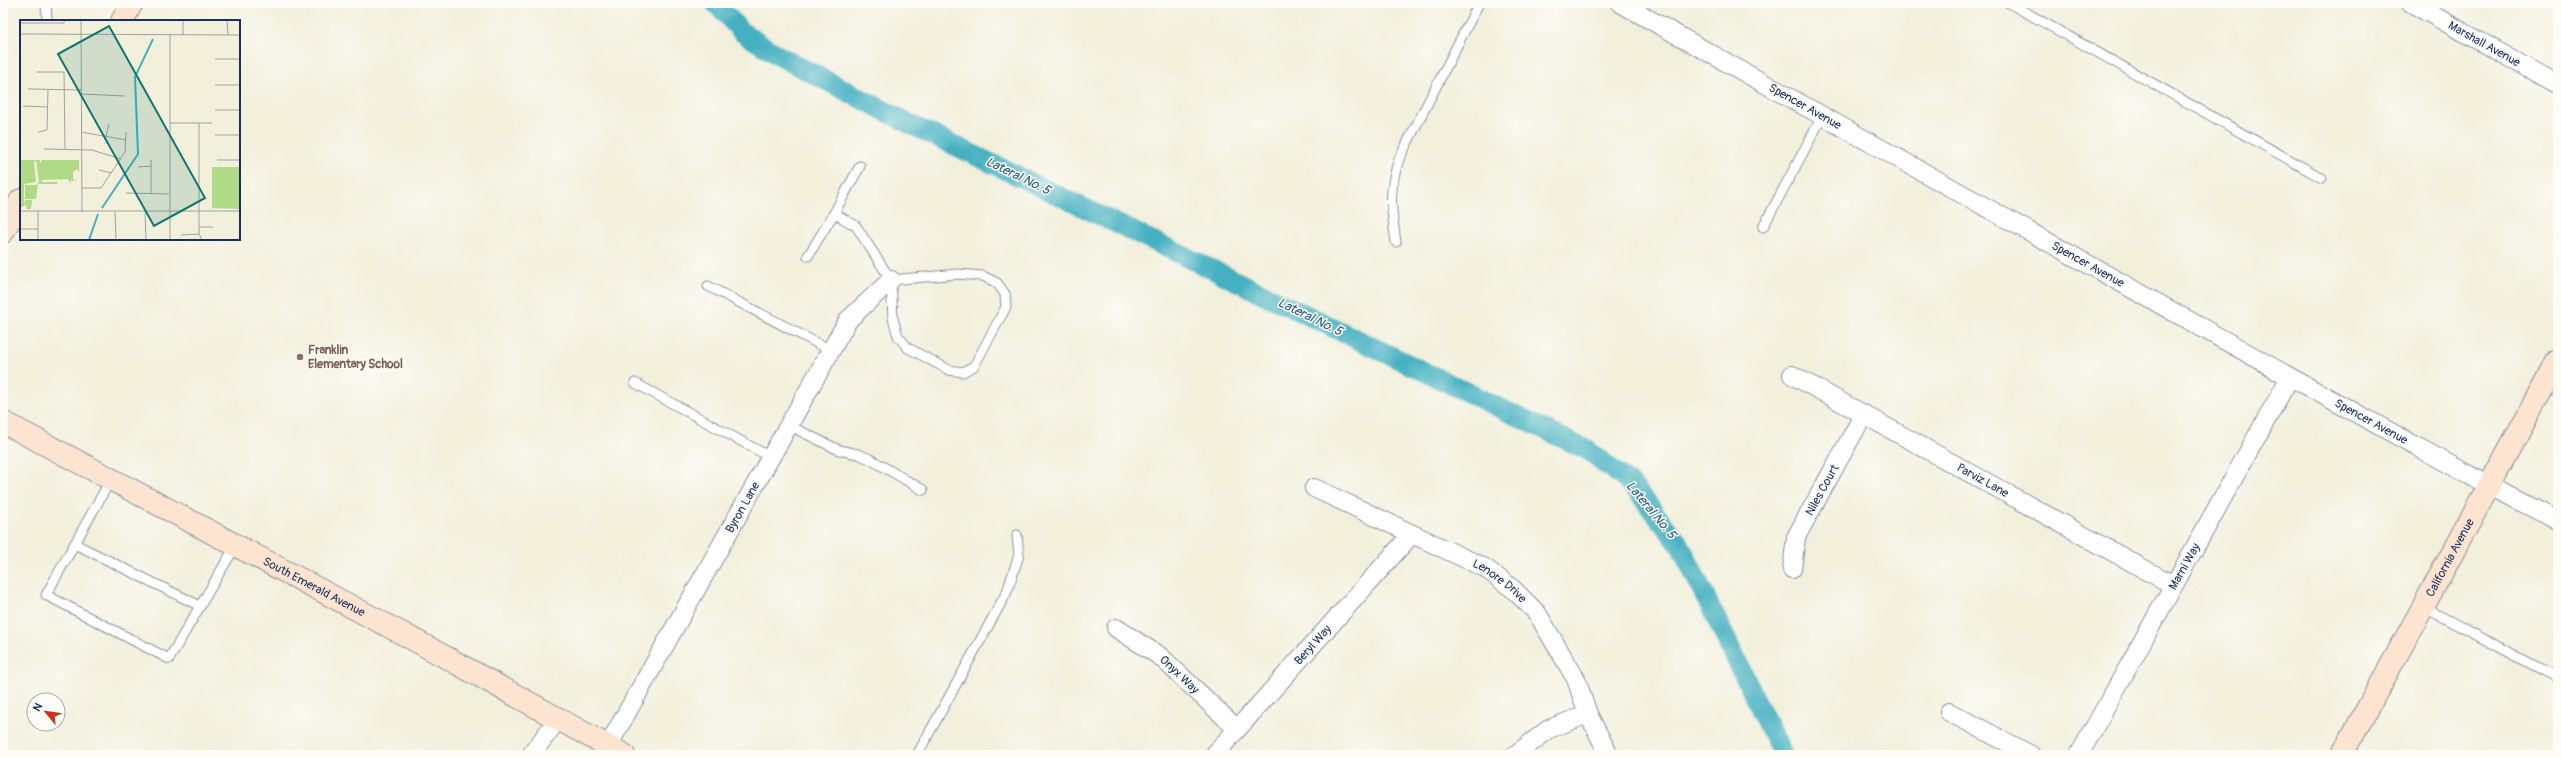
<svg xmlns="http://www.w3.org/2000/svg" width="2561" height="758" font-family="Pangolin,sans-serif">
  <rect width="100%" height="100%" fill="#fdfcf7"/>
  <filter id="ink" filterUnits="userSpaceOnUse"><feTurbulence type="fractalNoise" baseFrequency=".025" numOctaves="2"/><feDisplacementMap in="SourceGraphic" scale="8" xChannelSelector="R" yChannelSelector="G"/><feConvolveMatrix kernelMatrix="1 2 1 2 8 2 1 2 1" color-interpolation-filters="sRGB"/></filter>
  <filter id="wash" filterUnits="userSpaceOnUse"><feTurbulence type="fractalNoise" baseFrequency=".012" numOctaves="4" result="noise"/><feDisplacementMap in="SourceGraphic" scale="16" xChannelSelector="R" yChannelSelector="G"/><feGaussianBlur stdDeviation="0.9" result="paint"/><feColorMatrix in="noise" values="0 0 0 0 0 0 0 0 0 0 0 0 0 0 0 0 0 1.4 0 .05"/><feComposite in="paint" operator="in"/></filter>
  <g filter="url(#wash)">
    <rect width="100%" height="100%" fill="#f2efdb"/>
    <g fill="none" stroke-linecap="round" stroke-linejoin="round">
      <polyline stroke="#44b0c1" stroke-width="20" points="715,3 742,32 779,56 910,124 1589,451 1633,486 1680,545 1783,755"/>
    </g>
  </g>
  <g filter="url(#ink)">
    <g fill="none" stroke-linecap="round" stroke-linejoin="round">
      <defs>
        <g id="lane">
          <polyline points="46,3 47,21"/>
          <polyline points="2009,3 2322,178"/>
          <polyline points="833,215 860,166"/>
          <polyline points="1763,227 1822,117"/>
          <path d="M1396,242C1391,208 1388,192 1399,159L1479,3"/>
          <polyline points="808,256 833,215 839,216 856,226 891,280 893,319 898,336 908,348 949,370 963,372 974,366 1006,307 1005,294 997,283 983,276 958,274 891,280"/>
          <polyline points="708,286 830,350"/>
          <polyline points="635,383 770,457"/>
          <polyline points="788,425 839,450 858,454 870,459 923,490"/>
          <polyline points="111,479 46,595 169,659 236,545"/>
          <polyline points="75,544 200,606"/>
          <polyline points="2423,607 2558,678"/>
          <polyline points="917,755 1007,592 1019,555 1017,535"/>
        </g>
        <g id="street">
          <path id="s1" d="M1620,3L2290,377L2469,475L2558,521"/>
          <path id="s2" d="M2411,3L2558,85"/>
          <path id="s3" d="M1792,375L2173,585"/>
          <path id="s4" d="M1314,488L1485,568L1513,589L1537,613L1576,679L1588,714L1609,755"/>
          <path id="s5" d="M1792,569L1796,537L1864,414"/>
          <path id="s6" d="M1116,628L1161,657L1237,729"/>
          <polyline points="1949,712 2031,755"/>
          <path id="s7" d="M608,746L848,320L891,280"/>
          <polyline points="531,755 558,719"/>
          <path id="s8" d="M1214,755L1411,535"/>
          <polyline points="1515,755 1549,729 1588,714"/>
          <path id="s9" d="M2079,755L2290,377"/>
        </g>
        <g id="secondary">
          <polyline points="122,21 132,3"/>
          <polyline points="3,232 21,200"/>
          <path id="s10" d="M3,422L407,636L624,755"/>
          <path id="s11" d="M2342,755L2558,360"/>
        </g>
      </defs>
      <use href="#lane" stroke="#868f9c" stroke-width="11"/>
      <use href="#street" stroke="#868f9c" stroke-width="20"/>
      <use href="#secondary" stroke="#868f9c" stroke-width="24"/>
      <use href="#lane" stroke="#fff" stroke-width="9"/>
      <use href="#street" stroke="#fff" stroke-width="18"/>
      <use href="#secondary" stroke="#fde4d1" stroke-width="22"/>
    </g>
  </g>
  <circle fill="#8d6e63" stroke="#fdfcf7" stroke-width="1.5" cx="300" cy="357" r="4"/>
  <g text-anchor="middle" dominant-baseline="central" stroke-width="3" stroke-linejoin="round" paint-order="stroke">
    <g font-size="12" fill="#1b2f5e" stroke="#fdfcf7">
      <text stroke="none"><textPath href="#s2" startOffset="84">Marshall Avenue</textPath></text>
      <text stroke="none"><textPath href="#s1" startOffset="212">Spencer Avenue</textPath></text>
      <text stroke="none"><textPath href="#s1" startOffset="536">Spencer Avenue</textPath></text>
      <text stroke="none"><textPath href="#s1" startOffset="860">Spencer Avenue</textPath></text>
      <text stroke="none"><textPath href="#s3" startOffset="218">Parviz Lane</textPath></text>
      <text stroke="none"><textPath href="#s5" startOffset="86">Niles Court</textPath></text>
      <text stroke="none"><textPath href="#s7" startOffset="274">Byron Lane</textPath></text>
      <text stroke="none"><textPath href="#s11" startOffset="225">California Avenue</textPath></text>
      <text stroke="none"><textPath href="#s9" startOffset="216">Marni Way</textPath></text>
      <text stroke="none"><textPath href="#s4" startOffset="208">Lenore Drive</textPath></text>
      <text stroke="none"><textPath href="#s10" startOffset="352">South Emerald Avenue</textPath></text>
      <text stroke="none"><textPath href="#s8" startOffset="148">Beryl Way</textPath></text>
      <text stroke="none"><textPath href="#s6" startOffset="79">Onyx Way</textPath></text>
    </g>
    <g font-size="12" font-weight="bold" fill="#785e54" stroke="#fdfcf7" text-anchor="start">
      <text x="308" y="350">Franklin<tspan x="308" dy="14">Elementary School</tspan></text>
    </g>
    <g font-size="13" font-style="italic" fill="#295c81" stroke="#fdfcf7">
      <text transform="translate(1018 176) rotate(26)">Lateral No. 5</text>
      <text transform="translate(1310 317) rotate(26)">Lateral No. 5</text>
      <text transform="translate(1651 510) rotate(50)">Lateral No. 5</text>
    </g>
  </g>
  <g transform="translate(20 20)">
    <rect width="220" height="220" fill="#f2efdb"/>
    <path d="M0,140H20V143L22,140H59V152L57,149L53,152V159L56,160L52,161L51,158V164L48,159L21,160L23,162H37V164H18L16,179H5V165H17L19,161L16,141H14L16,162L4,164V185L5,180H12L11,189H7L6,185L0,188ZM192,147H220V189L192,188Z" fill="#b0da86"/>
    <path fill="none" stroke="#44b0c1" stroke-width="2" d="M82,188L118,134L115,57L133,19M69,220L78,194"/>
    <path fill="none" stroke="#9ca2a9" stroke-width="1" d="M61,0L62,192M207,0L208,15M0,3H44V0M0,14L220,15M150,15V220M163,15V0M195,39H220M17,52H44L45,129M195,65H220M8,69L62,70M62,74L104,76M3,86L28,87M195,90H220M150,103H192M179,103V214L182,220M18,112L27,110L28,70M61,112L106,120M195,115H220M86,116L89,104M24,129L72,130L101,139M131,140V174M197,140H220M118,147L131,146M79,150L91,153M61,168H81L105,132L106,112M106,173L149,174M0,191H220M18,191V220M125,191L126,220M95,192L96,220M179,207H193M0,209H18M161,215L179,214"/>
    <path fill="#0f766e" fill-opacity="0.15" stroke="#0f766e" stroke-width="2" d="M89,6L185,178L134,206L38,34Z"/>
    <rect width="220" height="220" fill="none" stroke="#1b2f5e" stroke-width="2"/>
  </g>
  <rect width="2561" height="758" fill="none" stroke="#fdfcf7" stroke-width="16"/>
  <g transform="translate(46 712) rotate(299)"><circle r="19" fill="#fdfcf7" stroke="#a3aaba"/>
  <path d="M0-3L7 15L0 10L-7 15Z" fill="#c8321e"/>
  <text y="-6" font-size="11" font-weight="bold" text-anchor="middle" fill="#1b2f5e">N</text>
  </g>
</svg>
